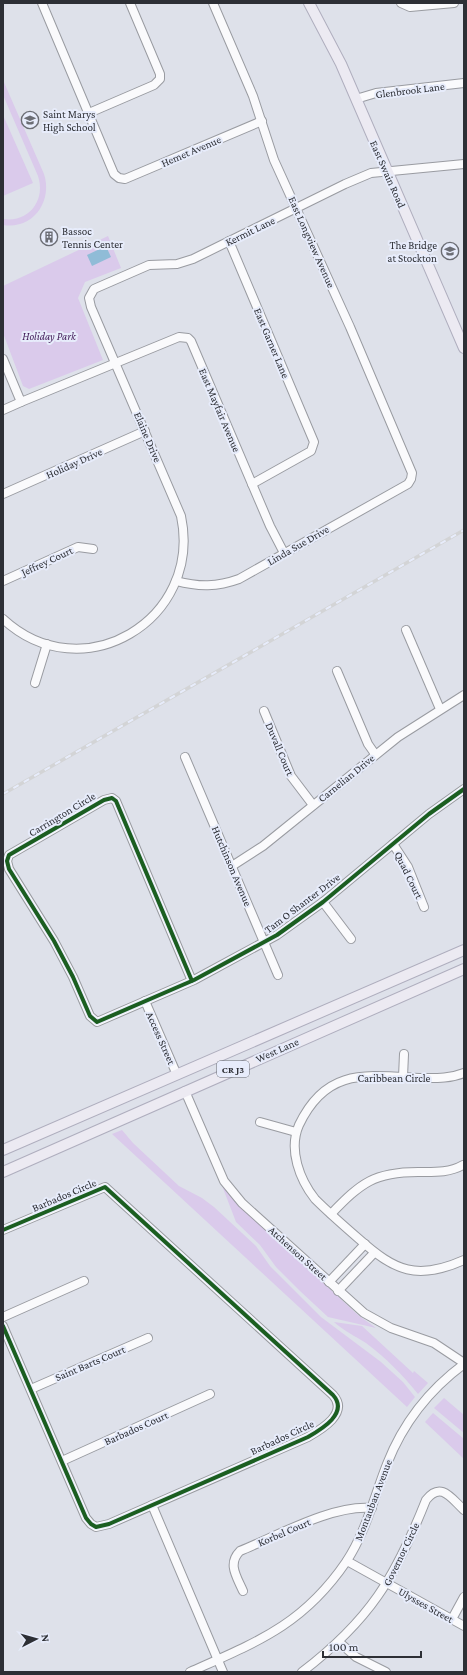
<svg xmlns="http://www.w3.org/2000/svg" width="467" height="1675" font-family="'Crimson Pro',serif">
  <rect width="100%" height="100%" fill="#dee1ea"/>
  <g fill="#dacaeb">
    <path d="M3,80L44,174C53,201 33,230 3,225V219C29,223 46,200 38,176L3,95Z"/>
    <polygon points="3,115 33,183 3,196"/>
    <polygon points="108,236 121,268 85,282 78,298 103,360 29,389 23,386 3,333 3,286"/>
    <polygon points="122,1130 133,1143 179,1186 202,1198 214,1207 256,1246 270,1266 321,1317 381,1362 403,1382 415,1397 407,1407 112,1134"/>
    <polygon points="221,1183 241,1207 358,1315 376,1328 328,1317 300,1291 276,1267 260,1245 236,1222"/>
    <path d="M334,1322L362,1326L413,1373L414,1371L428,1383L418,1394C403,1375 385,1357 366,1343C355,1336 344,1331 334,1322Z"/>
    <polygon points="444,1398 464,1415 464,1433 434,1408"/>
    <polygon points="433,1413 464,1439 464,1459 425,1422"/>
  </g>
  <polygon fill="#90bcd7" points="106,246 111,257 92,266 87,255"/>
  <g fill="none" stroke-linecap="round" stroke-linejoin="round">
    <defs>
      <g id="minor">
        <polyline points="42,3 114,174 119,178 125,179 262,121"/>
        <polyline points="401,3 410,7 454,3"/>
        <polyline points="356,99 376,93 464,83"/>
        <polyline points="89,113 154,85 160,79 160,74 130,3"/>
        <polyline points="229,241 314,442 311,451 252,484"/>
        <polyline points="3,359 21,402 179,337 188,338 191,341 270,526 284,553"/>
        <polyline points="3,410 21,402"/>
        <polyline points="3,494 145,431"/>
        <polyline points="3,581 78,547 93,549"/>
        <path d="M176,581C199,587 217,587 239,579L408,484L411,479L412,473L350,327L274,160L253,96L213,3"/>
        <path d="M3,619C82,692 203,620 181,516L91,307L89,298L94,289L149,265L177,264L193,259L345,184L371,173L464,164"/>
        <polyline points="406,630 440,709"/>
        <polyline points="337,671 368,744 375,754"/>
        <polyline points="35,683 47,644"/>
        <polyline points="264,711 291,776 313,805"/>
        <polyline points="185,757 278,975"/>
        <polyline points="393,844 408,867 424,907"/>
        <polyline points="232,866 263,846 398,737 464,695"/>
        <polyline points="323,902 351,939"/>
        <polyline points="192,981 116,801 112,798 104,800 9,855 7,861 9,869 54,941 73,977 90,1016 97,1022 194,980 277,935 323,902 429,814 464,789"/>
        <polyline points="145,1001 177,1075"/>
        <path d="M464,1073C449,1079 434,1078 419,1078C365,1075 326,1068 299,1125C288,1150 300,1180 315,1199C329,1213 344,1226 359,1239C395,1271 417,1281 464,1260"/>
        <polyline points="403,1077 404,1054"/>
        <polyline points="185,1091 224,1181 242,1203 364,1313 391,1328 434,1343 464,1363"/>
        <polyline points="260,1122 296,1132"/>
        <path d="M331,1214C361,1183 374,1172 418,1172C434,1172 449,1173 463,1165"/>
        <path d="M3,1230L105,1187L333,1395C349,1413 322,1429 308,1437L109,1524L96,1527L91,1524L86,1518L3,1326"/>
        <polyline points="329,1282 365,1244"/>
        <polyline points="338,1291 374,1253"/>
        <polyline points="3,1317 84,1281"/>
        <polyline points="31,1389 148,1338"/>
        <polyline points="62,1461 210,1394"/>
        <polyline points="152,1505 223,1672"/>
        <polyline points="347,1561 464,1626"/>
        <path d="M243,1591C237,1577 227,1564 240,1551C277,1536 333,1504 372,1508"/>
        <polyline points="452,1619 464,1597"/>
        <polyline points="339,1642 356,1657 386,1672"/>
        <path d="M190,1672C257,1642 303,1625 346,1562C366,1532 374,1497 387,1464C403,1423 429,1390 464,1364"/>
        <path d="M302,1672C370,1620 395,1578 426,1500C441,1481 451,1498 464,1510"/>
      </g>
      <g id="major">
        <polyline points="309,3 341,64 464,348"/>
        <polyline points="3,1150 464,950"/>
        <polyline points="3,1172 464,969"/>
      </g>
    </defs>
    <use href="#minor" stroke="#999ba1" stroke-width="10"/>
    <use href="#major" stroke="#afaebe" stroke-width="12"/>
    <use href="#minor" stroke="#fafafc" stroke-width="8"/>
    <use href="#major" stroke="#eceaf2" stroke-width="10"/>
    <defs>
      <polyline id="rail" points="3,794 464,530"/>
    </defs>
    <use href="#rail" stroke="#d3d4d6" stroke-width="3.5"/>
    <use href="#rail" stroke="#e7ecfb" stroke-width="2" stroke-dasharray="6" stroke-linecap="butt"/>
    <defs>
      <g id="cycleway">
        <polyline points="192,981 116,801 112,798 104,800 9,855 7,861 9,869 54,941 73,977 90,1016 97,1022 194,980 277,935 323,902 429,814 464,789"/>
        <path d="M3,1230L105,1187L333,1395C349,1413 322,1429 308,1437L109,1524L96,1527L91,1524L86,1518L3,1326"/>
      </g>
    </defs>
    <use href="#cycleway" stroke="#e7ecfb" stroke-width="6"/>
    <use href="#cycleway" stroke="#1b5e20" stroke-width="4"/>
  </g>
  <defs>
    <symbol id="school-ring" viewBox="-11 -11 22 22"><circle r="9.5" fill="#e7ecfb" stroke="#6b6d74" stroke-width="1.5"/><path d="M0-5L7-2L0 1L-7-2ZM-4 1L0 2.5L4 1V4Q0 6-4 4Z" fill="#6b6d74"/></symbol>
    <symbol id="building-ring" viewBox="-11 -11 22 22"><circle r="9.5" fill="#e7ecfb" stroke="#6b6d74" stroke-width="1.5"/><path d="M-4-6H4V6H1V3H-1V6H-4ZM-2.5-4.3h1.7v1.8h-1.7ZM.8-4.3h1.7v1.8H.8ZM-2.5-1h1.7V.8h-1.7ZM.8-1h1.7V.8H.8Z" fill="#6b6d74"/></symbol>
  </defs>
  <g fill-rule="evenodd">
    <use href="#school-ring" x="20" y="110" width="20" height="20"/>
    <use href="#building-ring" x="39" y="227" width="20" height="20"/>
    <use href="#school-ring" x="440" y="241" width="20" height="20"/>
  </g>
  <g text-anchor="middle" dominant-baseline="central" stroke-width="4" stroke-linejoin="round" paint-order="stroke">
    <rect fill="#e7ecfb" stroke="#656870" stroke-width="1" x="217" y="1061" width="32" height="16" rx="3"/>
    <g font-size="10" font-weight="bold" fill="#2d2f35">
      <text x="233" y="1069">CR J3</text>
    </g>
    <g font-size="11" fill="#2d2f35" stroke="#e7ecfb">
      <text transform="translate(410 90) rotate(-7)">Glenbrook Lane</text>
      <text transform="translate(191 151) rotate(-23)">Hemet Avenue</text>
      <text transform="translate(388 174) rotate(66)">East Swain Road</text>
      <text transform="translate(250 231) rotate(-26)">Kermit Lane</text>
      <text transform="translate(312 242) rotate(66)">East Longview Avenue</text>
      <text transform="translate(272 343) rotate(67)">East Garner Lane</text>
      <text transform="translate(220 410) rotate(67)">East Mayfair Avenue</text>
      <text transform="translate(148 437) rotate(67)">Elaine Drive</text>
      <text transform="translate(74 463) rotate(-24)">Holiday Drive</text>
      <text transform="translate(298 545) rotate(-30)">Linda Sue Drive</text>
      <text transform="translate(47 561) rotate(-25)">Jeffrey Court</text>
      <text transform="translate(280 749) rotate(67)">Duvall Court</text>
      <text transform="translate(346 778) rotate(-39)">Carnelian Drive</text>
      <text transform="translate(62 814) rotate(-31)">Carrington Circle</text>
      <text transform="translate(232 866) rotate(67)">Hutchinson Avenue</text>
      <text transform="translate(409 875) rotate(64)">Quad Court</text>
      <text transform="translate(302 903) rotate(-37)">Tam O Shanter Drive</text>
      <text transform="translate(161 1038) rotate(66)">Access Street</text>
      <text transform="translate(277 1050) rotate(-24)">West Lane</text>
      <text x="394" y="1078">Caribbean Circle</text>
      <text transform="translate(64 1195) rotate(-23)">Barbados Circle</text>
      <text transform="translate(298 1253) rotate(42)">Atchenson Street</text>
      <text transform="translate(90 1363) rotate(-23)">Saint Barts Court</text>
      <text transform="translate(136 1428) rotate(-24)">Barbados Court</text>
      <text transform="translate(282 1437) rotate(-25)">Barbados Circle</text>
      <text transform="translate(373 1500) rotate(-69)">Montauban Avenue</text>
      <text transform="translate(284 1532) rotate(-23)">Korbel Court</text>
      <text transform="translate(401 1554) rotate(-64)">Governor Circle</text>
      <text transform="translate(426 1605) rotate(29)">Ulysses Street</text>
    </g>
    <g font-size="11" fill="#2d2f35" stroke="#e7ecfb" text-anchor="start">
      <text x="43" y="114">Saint Marys<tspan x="43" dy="13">High School</tspan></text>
      <text x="62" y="231">Bassoc<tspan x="62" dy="13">Tennis Center</tspan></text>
      <text x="437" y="245" text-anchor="end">The Bridge<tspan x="437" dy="13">at Stockton</tspan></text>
    </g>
    <g font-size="11" font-style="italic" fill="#3f1856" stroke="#e7ecfb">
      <text x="49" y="336">Holiday Park</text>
    </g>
  </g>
  <rect width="467" height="1675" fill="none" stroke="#2d2f35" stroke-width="8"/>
  <g transform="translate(36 1639) rotate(84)" stroke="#e7ecfb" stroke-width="3" paint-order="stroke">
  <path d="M0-3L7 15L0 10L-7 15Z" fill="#2d2f35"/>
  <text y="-6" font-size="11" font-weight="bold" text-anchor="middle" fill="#2d2f35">N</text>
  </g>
  <path d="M323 1651v6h98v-6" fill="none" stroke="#2d2f35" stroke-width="2"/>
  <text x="329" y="1651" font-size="12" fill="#2d2f35" stroke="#e7ecfb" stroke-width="3" paint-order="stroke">100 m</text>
</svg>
